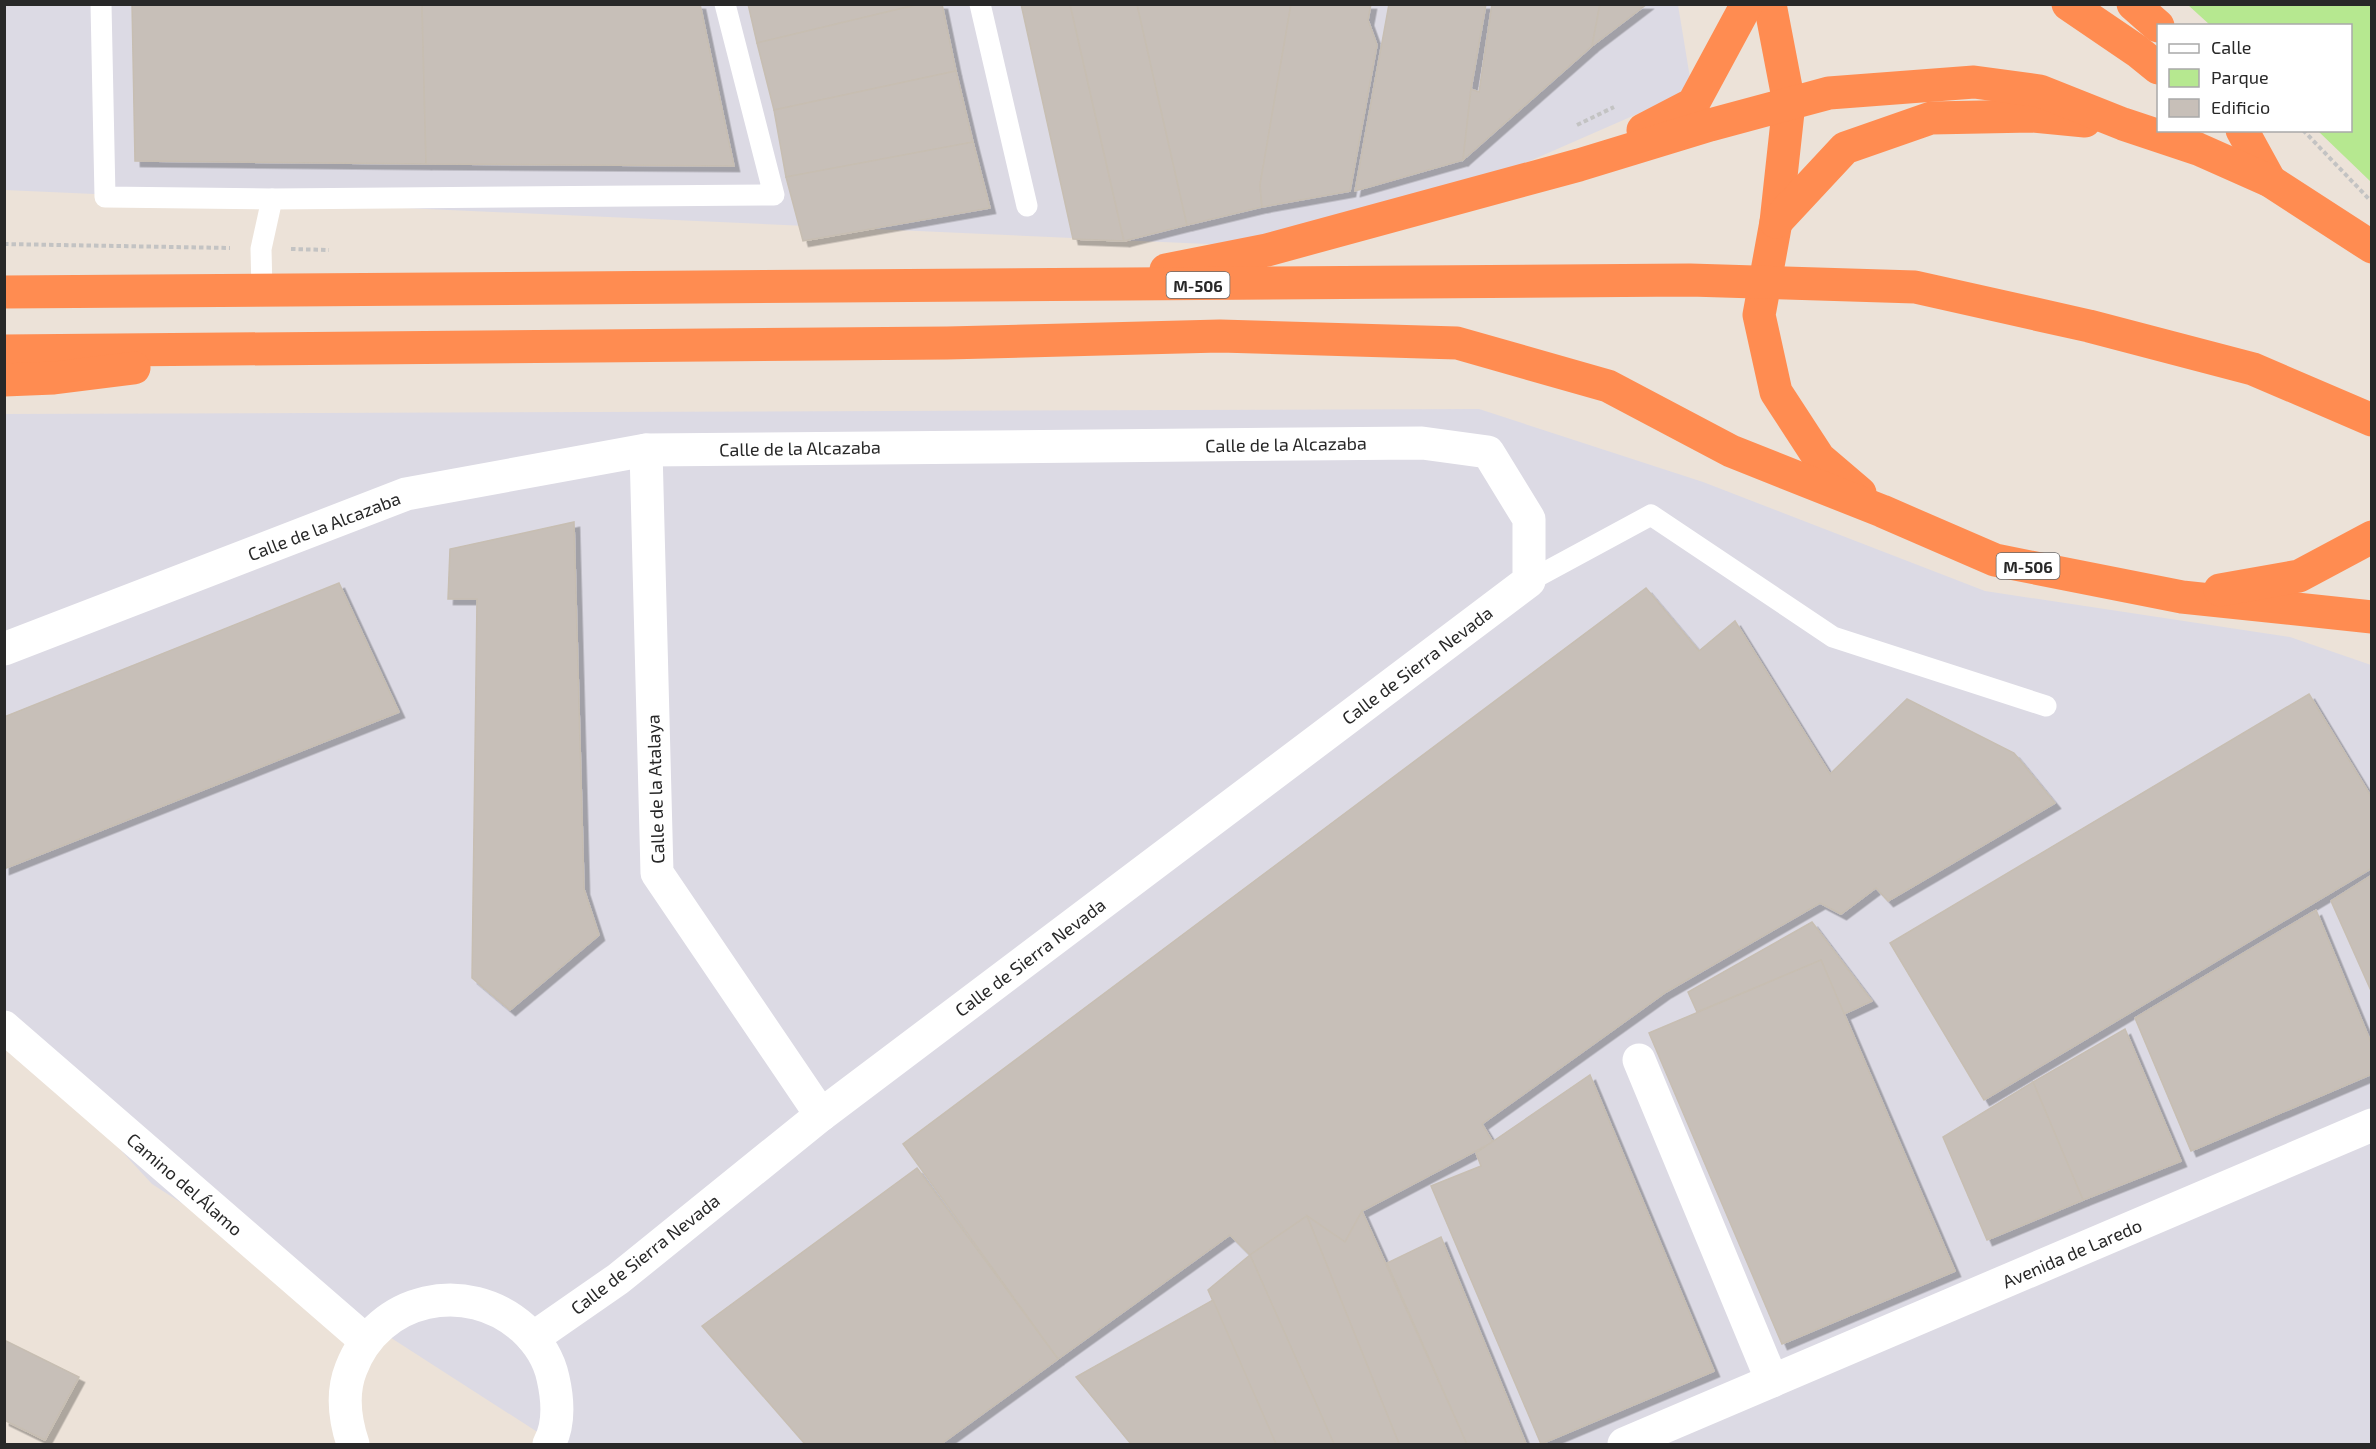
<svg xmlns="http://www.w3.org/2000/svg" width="2376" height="1449" font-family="'Exo 2',sans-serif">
  <defs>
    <filter id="shadow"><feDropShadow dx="5.5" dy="5.5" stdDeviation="0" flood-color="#0004"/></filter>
  </defs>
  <rect width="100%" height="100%" fill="#ece2d8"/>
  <g fill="#dcdae4">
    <polygon points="5,5 1678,5 1692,90 1486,180 1230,245 5,190"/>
    <polygon points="1479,409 1703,482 1985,591 2290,637 2371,665 2371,1444 556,1444 152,1184 5,1025 5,414"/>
  </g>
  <polygon fill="#b6e890" points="2188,5 2371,5 2371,182 2318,131 2350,130 2350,26 2210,25"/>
  <g fill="#c7bfb8" stroke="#c7beb2" stroke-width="1.5" filter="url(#shadow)">
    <polygon points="132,4 422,4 426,164 135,161"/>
    <polygon points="422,4 700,4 734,166 426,164"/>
    <polygon points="748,4 920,4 757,43"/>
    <polygon points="920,4 942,4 956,71 774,110 757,43"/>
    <polygon points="1021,4 1070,4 1124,241 1073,239"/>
    <polygon points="1070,4 1137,4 1187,225 1124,241"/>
    <polygon points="1137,4 1291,4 1260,185 1262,207 1187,225"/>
    <polygon points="1291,4 1371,4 1368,20 1377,45 1350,191 1262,207 1260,185"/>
    <polygon points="1389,4 1486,4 1471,89 1463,160 1355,191"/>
    <polygon points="1492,4 1600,4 1592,46 1463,160 1471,89 1479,92"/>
    <polygon points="1600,4 1647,4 1592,46"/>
    <polygon points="956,71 973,142 786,177 774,110"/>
    <polygon points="973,142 990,208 803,241 786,177"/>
    <polygon points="574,522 584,889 599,935 510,1010 472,978 477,599 448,599 450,549"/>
    <polygon points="339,583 399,712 4,869 4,717"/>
    <polygon points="1646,588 1699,651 1735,621 1830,774 1907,699 2014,753 2055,803 1888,901 1876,888 1841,914 1820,903 1666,992 1482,1124 1493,1142 1362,1211 1345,1242 1307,1216 1250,1255 1230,1235 1058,1359 903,1144"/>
    <polygon points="2309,694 2372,798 2372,868 1984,1100 1890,943"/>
    <polygon points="2372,875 2372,993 2331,901"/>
    <polygon points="2316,910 2372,1045 2372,1074 2191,1151 2135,1018"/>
    <polygon points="1812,922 1872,1001 1844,1014 1821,960 1697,1012 1688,992"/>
    <polygon points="1821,960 1955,1271 1782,1344 1649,1033"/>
    <polygon points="2125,1029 2181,1161 2083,1200 2033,1082"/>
    <polygon points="1590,1075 1714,1371 1541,1444 1431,1186 1481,1166 1476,1153"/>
    <polygon points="2033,1082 2083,1200 1987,1240 1943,1137"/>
    <polygon points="917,1168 1058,1359 941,1444 805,1444 702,1326"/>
    <polygon points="1362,1211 1467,1444 1399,1444 1307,1216 1345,1242"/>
    <polygon points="1307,1216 1399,1444 1334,1444 1250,1255"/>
    <polygon points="1441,1237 1526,1444 1467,1444 1387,1263"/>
    <polygon points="1250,1255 1334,1444 1276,1444 1208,1290"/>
    <polygon points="1213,1300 1276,1444 1131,1444 1076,1377"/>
    <polygon points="4,1340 79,1377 45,1440 4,1420"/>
  </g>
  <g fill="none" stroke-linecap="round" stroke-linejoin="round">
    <g stroke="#c3c3c3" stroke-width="4" stroke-dasharray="4.5 3" stroke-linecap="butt">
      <polyline points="1577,125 1614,107"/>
      <polyline points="2303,130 2369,199"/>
      <polyline points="4,244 230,248"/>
      <polyline points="291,249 329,250"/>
    </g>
    <g stroke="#fff" stroke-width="21">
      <polyline points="101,4 105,197 272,199 774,195 725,4"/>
      <polyline points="980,4 1027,206"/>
      <polyline points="262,290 261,249 272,199"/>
      <polyline points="1529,581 1651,515 1833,637 2046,706"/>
    </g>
    <g stroke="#fff" stroke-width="33">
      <polyline points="646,450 657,873 821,1115"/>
      <polyline points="4,649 406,494 646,450 1422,443 1488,452 1529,519 1529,581 821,1115 618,1279 533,1338"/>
      <polyline points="4,1027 366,1341"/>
      <polyline points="1639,1060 1772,1381"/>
      <path d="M353,1444C345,1420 341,1394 351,1369C378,1297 467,1278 523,1328C537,1341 549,1359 553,1378C558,1400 560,1424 549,1444"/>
      <polyline points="1624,1444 2372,1125"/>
    </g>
    <g stroke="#ff8c51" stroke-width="33">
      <polyline points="1770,4 1789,103 1776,222 1759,315 1776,392 1819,458 1860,493"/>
      <polyline points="2068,4 2137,51 2158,68"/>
      <polyline points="2133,4 2158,26"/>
      <polyline points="1643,130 1693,104 1747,4"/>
      <polyline points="2242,130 2270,181"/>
      <polyline points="1776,222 1845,148 1931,118 2032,116 2085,121"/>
      <polyline points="1166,270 1267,250 1579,165 1710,125 1829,93 1974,82 2040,91 2123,124 2198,149 2270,181 2372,247"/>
      <polyline points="4,292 1690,280 1915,287 2089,326 2253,369 2372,420"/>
      <polyline points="4,351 947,343 1220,336 1457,343 1608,386 1731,451 1882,511 1995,560 2182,597 2372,617"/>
      <polyline points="4,380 54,378 134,368"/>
      <polyline points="2220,590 2299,576 2372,537"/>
    </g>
  </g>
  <g text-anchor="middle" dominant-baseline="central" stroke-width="4.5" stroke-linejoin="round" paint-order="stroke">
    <g fill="#fff" stroke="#686868" stroke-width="1.5">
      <rect x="1166.5" y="272" width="63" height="26" rx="4.5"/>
      <rect x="1996.5" y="553" width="63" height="26" rx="4.5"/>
    </g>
    <g font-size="16" font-weight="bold" fill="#282828">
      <text x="1198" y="285">M-506</text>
      <text x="2028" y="566">M-506</text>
    </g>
    <g font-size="18" fill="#282828" stroke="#fff">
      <text transform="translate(1286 444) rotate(-1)">Calle de la Alcazaba</text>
      <text transform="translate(800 448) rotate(-1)">Calle de la Alcazaba</text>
      <text transform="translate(324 526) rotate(-21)">Calle de la Alcazaba</text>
      <text transform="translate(1417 665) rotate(-37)">Calle de Sierra Nevada</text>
      <text transform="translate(655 789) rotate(-92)">Calle de la Atalaya</text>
      <text transform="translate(1030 957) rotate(-37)">Calle de Sierra Nevada</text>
      <text transform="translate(185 1184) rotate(41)">Camino del Álamo</text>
      <text transform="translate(2072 1253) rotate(-23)">Avenida de Laredo</text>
      <text transform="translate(645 1254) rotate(-38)">Calle de Sierra Nevada</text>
    </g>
  </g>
  <rect width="2376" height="1449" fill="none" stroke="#282828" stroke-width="12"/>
  <rect x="2157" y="24" width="195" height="108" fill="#ffffff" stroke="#a9a9a9" stroke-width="1.5"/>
  <rect x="2169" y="44" width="30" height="9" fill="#ffffff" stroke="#a9a9a9" stroke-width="1.5"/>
  <text x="2211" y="54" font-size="18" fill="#282828">Calle</text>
  <rect x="2169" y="69" width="30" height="18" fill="#b6e890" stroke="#a9a9a9" stroke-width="1.5"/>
  <text x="2211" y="84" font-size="18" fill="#282828">Parque</text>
  <rect x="2169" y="99" width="30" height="18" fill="#c7bfb8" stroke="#a9a9a9" stroke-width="1.5"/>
  <text x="2211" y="114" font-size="18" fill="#282828">Edificio</text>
</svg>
